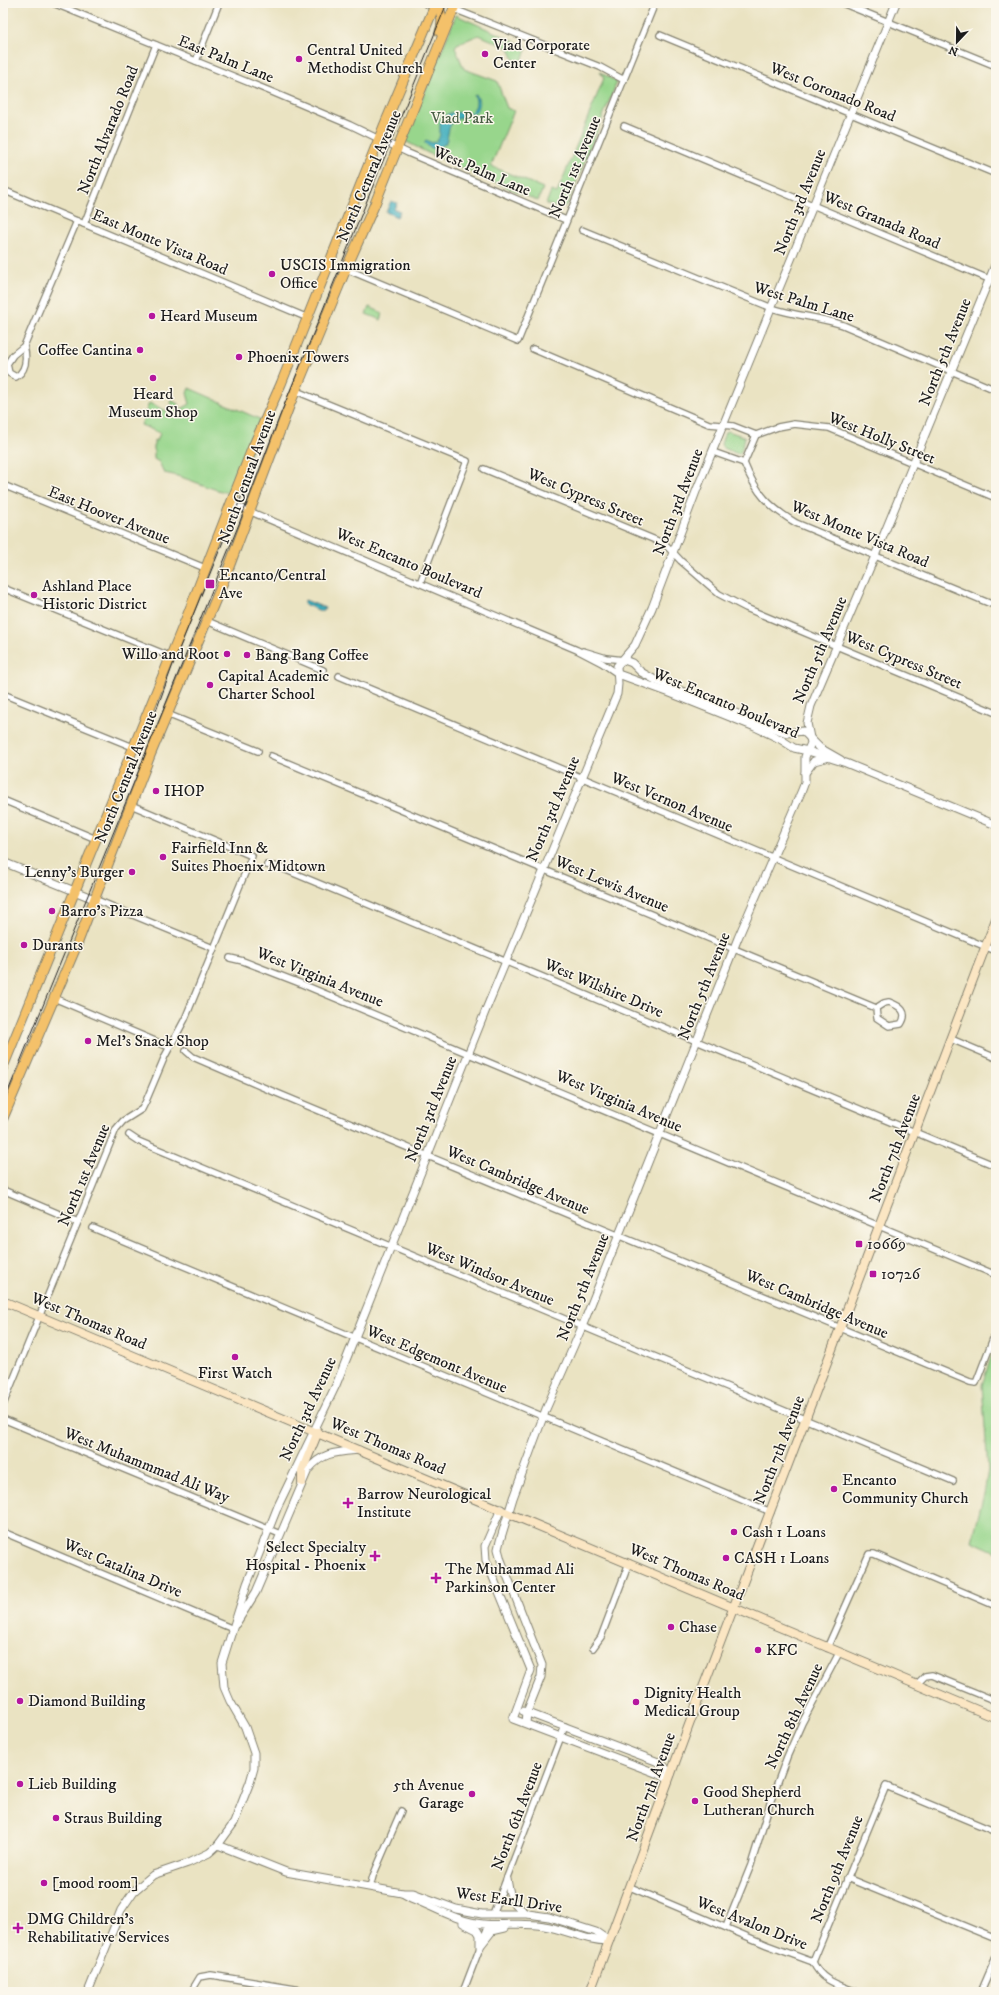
<svg xmlns="http://www.w3.org/2000/svg" width="999" height="1995" font-family="'IM FELL DW Pica',serif">
  <rect width="100%" height="100%" fill="#fbf7ec"/>
  <filter id="ink" filterUnits="userSpaceOnUse"><feTurbulence type="fractalNoise" baseFrequency=".025" numOctaves="2"/><feDisplacementMap in="SourceGraphic" scale="8" xChannelSelector="R" yChannelSelector="G"/><feConvolveMatrix kernelMatrix="1 2 1 2 8 2 1 2 1" color-interpolation-filters="sRGB"/></filter>
  <filter id="wash" filterUnits="userSpaceOnUse"><feTurbulence type="fractalNoise" baseFrequency=".012" numOctaves="4" result="noise"/><feDisplacementMap in="SourceGraphic" scale="16" xChannelSelector="R" yChannelSelector="G"/><feGaussianBlur stdDeviation="0.9" result="paint"/><feColorMatrix in="noise" values="0 0 0 0 0 0 0 0 0 0 0 0 0 0 0 0 0 1.4 0 .05"/><feComposite in="paint" operator="in"/></filter>
  <g filter="url(#wash)">
    <rect width="100%" height="100%" fill="#eae3c2"/>
    <g fill="#98d68c" stroke="#5a7954">
      <polygon points="456,15 527,47 521,63 514,60 509,48 479,35 457,44 455,47 464,69 497,81 507,108 514,111 491,166 543,188 538,201 428,153 405,141"/>
      <polygon points="600,72 617,82 567,205 559,208 546,204 551,191 557,193 604,78"/>
      <polygon points="369,307 383,313 381,320 366,314"/>
      <path d="M189,388L264,421L234,494C209,490 189,477 164,473L159,462L154,459V440L157,441L160,433L141,425L149,403L169,412L172,404L170,403L171,400L178,404L181,409L190,404L187,393Z"/>
      <polygon points="728,431 745,437 741,452 738,454 723,448 721,444 725,432"/>
      <polygon points="996,1341 996,1552 972,1541 984,1494 988,1470 982,1385"/>
    </g>
    <g fill="#40aebd" stroke="#2e656c">
      <path d="M476,94C488,118 460,113 452,123C447,129 449,137 445,144L435,149L429,147L424,142L426,140L432,143C443,140 439,131 440,122C447,109 458,113 470,113C476,108 478,102 474,95Z"/>
      <polygon points="391,201 397,203 394,209 400,211 397,217 386,212"/>
      <polygon points="305,600 325,608 323,612 304,604"/>
    </g>
  </g>
  <g filter="url(#ink)">
    <g fill="none" stroke-linecap="round" stroke-linejoin="round">
      <defs>
        <g id="minor">
          <polyline points="53,3 272,92 350,125 408,153 566,220"/>
          <polyline points="425,3 434,7"/>
          <polyline points="842,3 996,66"/>
          <polyline points="454,9 600,67 624,80"/>
          <polyline points="660,35 996,174"/>
          <polyline points="196,61 219,3"/>
          <polyline points="624,126 996,282"/>
          <polyline points="3,190 308,318"/>
          <polyline points="84,224 156,45"/>
          <path d="M582,230L772,308C795,316 820,317 843,325L996,390"/>
          <polyline points="346,269 518,341 655,3"/>
          <path d="M24,346C27,358 27,370 16,377L9,373L7,364L13,355L24,346L77,221"/>
          <polyline points="533,349 709,424 733,426 756,435 778,427 794,424 829,428 996,498"/>
          <polyline points="296,391 467,461 420,583"/>
          <path d="M713,452L744,463C756,493 769,507 796,523L996,606"/>
          <polyline points="744,463 756,435"/>
          <polyline points="484,469 665,544 681,561 719,594 746,608 996,713"/>
          <polyline points="3,485 205,568"/>
          <polyline points="230,503 577,650 602,663 618,674"/>
          <polyline points="3,588 169,656"/>
          <polyline points="207,621 323,670"/>
          <polyline points="583,651 606,658 624,660"/>
          <polyline points="339,676 996,951"/>
          <polyline points="3,694 133,747"/>
          <polyline points="167,714 258,751"/>
          <polyline points="271,756 876,1008"/>
          <polyline points="3,800 96,839"/>
          <polyline points="267,865 279,867 996,1166"/>
          <polyline points="94,899 213,948"/>
          <polyline points="230,958 243,961 297,982 996,1275"/>
          <polyline points="54,998 169,1047"/>
          <path d="M889,1002C900,1006 909,1012 901,1024L889,1026L877,1018L876,1008L884,1003Z"/>
          <polyline points="951,1039 996,1058"/>
          <polyline points="186,1051 193,1057 260,1086 970,1382 976,1383 996,1331"/>
          <polyline points="129,1135 138,1141 953,1481"/>
          <polyline points="3,1190 78,1222"/>
          <polyline points="93,1228 771,1512"/>
          <polyline points="3,1405 116,1129 123,1121 142,1109 146,1101 165,1056 185,1019 252,856 131,805"/>
          <polyline points="3,1419 280,1534"/>
          <polyline points="3,1532 233,1629"/>
          <polyline points="593,1648 601,1637 629,1563"/>
          <polyline points="827,1648 869,1554 874,1554 996,1606"/>
          <polyline points="916,1685 925,1676 932,1675 996,1701"/>
          <polyline points="847,1878 996,1939"/>
          <polyline points="370,1887 373,1876 401,1811"/>
          <polyline points="630,1887 767,1945 813,1962"/>
          <polyline points="493,1914 565,1726"/>
          <polyline points="726,1927 751,1865 771,1800 787,1757 802,1723 839,1653"/>
          <polyline points="813,1962 886,1786 996,1832"/>
          <path d="M813,1962C821,1981 839,1985 857,1992"/>
          <polyline points="191,1992 200,1977 211,1975 313,1992"/>
          <polyline points="463,1992 489,1924"/>
          <polyline points="981,1992 996,1957"/>
        </g>
        <g id="tertiary">
          <polyline points="624,660 632,663 641,672 657,681 775,729 787,733 803,731 820,748 841,760"/>
          <polyline points="618,674 670,693 755,727 780,739 794,748 808,751 846,763 996,825"/>
          <polyline points="805,773 814,761 826,758"/>
          <polyline points="3,862 94,899"/>
          <polyline points="501,1509 485,1546 486,1560 531,1670 513,1719 669,1778"/>
          <path d="M236,1624L256,1592L308,1470C322,1452 337,1452 359,1450"/>
          <polyline points="523,1711 661,1763 671,1774"/>
          <polyline points="526,1723 527,1712 541,1677 542,1665 501,1560 498,1549 500,1541 513,1498 546,1409 582,1327 738,938 802,790 805,782 805,757 811,743 807,723 811,706 872,563 996,263"/>
          <path d="M218,1845L286,1872L402,1893L411,1898C434,1907 458,1922 483,1924C503,1926 524,1922 544,1926C568,1930 585,1941 609,1941"/>
          <path d="M507,1879C510,1897 511,1904 528,1914"/>
          <polyline points="402,1893 413,1893 456,1909 482,1914 528,1914 549,1917 596,1932 609,1941"/>
          <polyline points="463,1923 477,1930 480,1935 480,1947"/>
          <polyline points="481,1945 492,1931 505,1928"/>
          <polyline points="88,1992 121,1910 134,1891 153,1875 188,1863 209,1853 218,1845 234,1823 250,1782 254,1768 254,1753 245,1727 230,1701 224,1687 222,1663 247,1584 278,1506 336,1385 487,1007 617,694 618,684 617,666 635,645 652,608 697,489 896,3"/>
        </g>
        <g id="secondary">
          <polyline points="3,1301 996,1718"/>
          <polyline points="302,1482 302,1471 318,1432"/>
          <polyline points="590,1992 699,1698 996,919"/>
        </g>
        <g id="primary">
          <path d="M434,7L440,10C442,18 443,24 440,32"/>
          <polyline points="3,1067 188,614 252,449 281,384 384,126 436,3"/>
          <polyline points="3,1118 76,947 151,753 226,575 290,404 346,269 374,206 456,3"/>
        </g>
      </defs>
      <use href="#minor" stroke="#83806f" stroke-width="8"/>
      <use href="#tertiary" stroke="#83806f" stroke-width="9"/>
      <use href="#secondary" stroke="#83806f" stroke-width="10"/>
      <use href="#primary" stroke="#83806f" stroke-width="11"/>
      <use href="#minor" stroke="#fff" stroke-width="5.5"/>
      <use href="#tertiary" stroke="#fff" stroke-width="7"/>
      <use href="#secondary" stroke="#fbe6c3" stroke-width="8"/>
      <use href="#primary" stroke="#f4c16a" stroke-width="9"/>
      <g stroke="#1c1c1c" stroke-width="1">
        <polyline points="149,730 175,659 256,461"/>
        <polyline points="3,1104 239,524 279,418 447,3"/>
      </g>
    </g>
  </g>
  <g fill="#b5179e" stroke="#fbf7ec" stroke-width="1.5">
    <circle cx="485" cy="54" r="4"/>
    <circle cx="299" cy="59" r="4"/>
    <circle cx="272" cy="274" r="4"/>
    <circle cx="152" cy="316" r="4"/>
    <circle cx="140" cy="350" r="4"/>
    <circle cx="239" cy="357" r="4"/>
    <circle cx="153" cy="378" r="4"/>
    <rect x="205" y="579" width="10" height="10" rx="2"/>
    <circle cx="34" cy="595" r="4"/>
    <circle cx="227" cy="654" r="4"/>
    <circle cx="247" cy="655" r="4"/>
    <circle cx="210" cy="685" r="4"/>
    <circle cx="156" cy="791" r="4"/>
    <circle cx="163" cy="857" r="4"/>
    <circle cx="132" cy="872" r="4"/>
    <circle cx="52" cy="911" r="4"/>
    <circle cx="24" cy="945" r="4"/>
    <circle cx="88" cy="1041" r="4"/>
    <rect x="855" y="1240" width="8" height="8" rx="2"/>
    <rect x="869" y="1270" width="8" height="8" rx="2"/>
    <circle cx="235" cy="1357" r="4"/>
    <circle cx="834" cy="1489" r="4"/>
    <path d="M346 1497h4v4h4v4h-4v4h-4v-4h-4v-4h4z"/>
    <circle cx="734" cy="1532" r="4"/>
    <path d="M373 1550h4v4h4v4h-4v4h-4v-4h-4v-4h4z"/>
    <circle cx="726" cy="1558" r="4"/>
    <path d="M434 1572h4v4h4v4h-4v4h-4v-4h-4v-4h4z"/>
    <circle cx="671" cy="1627" r="4"/>
    <circle cx="758" cy="1650" r="4"/>
    <circle cx="20" cy="1701" r="4"/>
    <circle cx="636" cy="1702" r="4"/>
    <circle cx="20" cy="1784" r="4"/>
    <circle cx="472" cy="1794" r="4"/>
    <circle cx="695" cy="1801" r="4"/>
    <circle cx="56" cy="1818" r="4"/>
    <circle cx="44" cy="1883" r="4"/>
    <path d="M16 1922h4v4h4v4h-4v4h-4v-4h-4v-4h4z"/>
  </g>
  <g text-anchor="middle" dominant-baseline="central" stroke-width="3" stroke-linejoin="round" paint-order="stroke">
    <g font-size="16" fill="#1c1c1c" stroke="#fbf7ec" text-anchor="start">
      <text x="493" y="45">Viad Corporate<tspan x="493" dy="18">Center</tspan></text>
      <text x="307" y="50">Central United<tspan x="307" dy="18">Methodist Church</tspan></text>
      <text x="280" y="265">USCIS Immigration<tspan x="280" dy="18">Office</tspan></text>
      <text x="160" y="316">Heard Museum</text>
      <text x="132" y="350" text-anchor="end">Coffee Cantina</text>
      <text x="247" y="357">Phoenix Towers</text>
      <text x="153" y="394" text-anchor="middle">Heard<tspan x="153" dy="18">Museum Shop</tspan></text>
      <text x="219" y="575">Encanto/Central<tspan x="219" dy="18">Ave</tspan></text>
      <text x="42" y="586">Ashland Place<tspan x="42" dy="18">Historic District</tspan></text>
      <text x="219" y="654" text-anchor="end">Willo and Root</text>
      <text x="255" y="655">Bang Bang Coffee</text>
      <text x="218" y="676">Capital Academic<tspan x="218" dy="18">Charter School</tspan></text>
      <text x="164" y="791">IHOP</text>
      <text x="171" y="848">Fairfield Inn &amp;<tspan x="171" dy="18">Suites Phoenix Midtown</tspan></text>
      <text x="124" y="872" text-anchor="end">Lenny's Burger</text>
      <text x="60" y="911">Barro's Pizza</text>
      <text x="32" y="945">Durants</text>
      <text x="96" y="1041">Mel's Snack Shop</text>
      <text x="867" y="1244">10669</text>
      <text x="881" y="1274">10726</text>
      <text x="235" y="1373" text-anchor="middle">First Watch</text>
      <text x="842" y="1480">Encanto<tspan x="842" dy="18">Community Church</tspan></text>
      <text x="357" y="1494">Barrow Neurological<tspan x="357" dy="18">Institute</tspan></text>
      <text x="742" y="1532">Cash 1 Loans</text>
      <text x="366" y="1547" text-anchor="end">Select Specialty<tspan x="366" dy="18">Hospital - Phoenix</tspan></text>
      <text x="734" y="1558">CASH 1 Loans</text>
      <text x="445" y="1569">The Muhammad Ali<tspan x="445" dy="18">Parkinson Center</tspan></text>
      <text x="679" y="1627">Chase</text>
      <text x="766" y="1650">KFC</text>
      <text x="644" y="1693">Dignity Health<tspan x="644" dy="18">Medical Group</tspan></text>
      <text x="28" y="1701">Diamond Building</text>
      <text x="28" y="1784">Lieb Building</text>
      <text x="464" y="1785" text-anchor="end">5th Avenue<tspan x="464" dy="18">Garage</tspan></text>
      <text x="703" y="1792">Good Shepherd<tspan x="703" dy="18">Lutheran Church</tspan></text>
      <text x="64" y="1818">Straus Building</text>
      <text x="52" y="1883">[mood room]</text>
      <text x="27" y="1919">DMG Children’s<tspan x="27" dy="18">Rehabilitative Services</tspan></text>
    </g>
    <g font-size="16" fill="#1c1c1c" stroke="#fbf7ec">
      <text transform="translate(226 59) rotate(22)">East Palm Lane</text>
      <text transform="translate(833 92) rotate(22)">West Coronado Road</text>
      <text transform="translate(108 130) rotate(-68)">North Alvarado Road</text>
      <text transform="translate(575 167) rotate(-67)">North 1st Avenue</text>
      <text transform="translate(482 171) rotate(23)">West Palm Lane</text>
      <text transform="translate(369 176) rotate(-67)">North Central Avenue</text>
      <text transform="translate(800 202) rotate(-68)">North 3rd Avenue</text>
      <text transform="translate(882 220) rotate(23)">West Granada Road</text>
      <text transform="translate(160 242) rotate(23)">East Monte Vista Road</text>
      <text transform="translate(804 302) rotate(17)">West Palm Lane</text>
      <text transform="translate(945 352) rotate(-68)">North 5th Avenue</text>
      <text transform="translate(882 438) rotate(22)">West Holly Street</text>
      <text transform="translate(247 477) rotate(-70)">North Central Avenue</text>
      <text transform="translate(586 497) rotate(23)">West Cypress Street</text>
      <text transform="translate(678 502) rotate(-69)">North 3rd Avenue</text>
      <text transform="translate(109 515) rotate(22)">East Hoover Avenue</text>
      <text transform="translate(860 534) rotate(23)">West Monte Vista Road</text>
      <text transform="translate(409 563) rotate(23)">West Encanto Boulevard</text>
      <text transform="translate(820 650) rotate(-67)">North 5th Avenue</text>
      <text transform="translate(904 660) rotate(23)">West Cypress Street</text>
      <text transform="translate(726 703) rotate(23)">West Encanto Boulevard</text>
      <text transform="translate(126 777) rotate(-68)">North Central Avenue</text>
      <text transform="translate(672 802) rotate(23)">West Vernon Avenue</text>
      <text transform="translate(553 809) rotate(-67)">North 3rd Avenue</text>
      <text transform="translate(612 884) rotate(23)">West Lewis Avenue</text>
      <text transform="translate(320 977) rotate(22)">West Virginia Avenue</text>
      <text transform="translate(704 986) rotate(-68)">North 5th Avenue</text>
      <text transform="translate(604 988) rotate(23)">West Wilshire Drive</text>
      <text transform="translate(619 1101) rotate(23)">West Virginia Avenue</text>
      <text transform="translate(431 1109) rotate(-68)">North 3rd Avenue</text>
      <text transform="translate(895 1148) rotate(-69)">North 7th Avenue</text>
      <text transform="translate(84 1175) rotate(-67)">North 1st Avenue</text>
      <text transform="translate(518 1180) rotate(23)">West Cambridge Avenue</text>
      <text transform="translate(490 1274) rotate(23)">West Windsor Avenue</text>
      <text transform="translate(583 1287) rotate(-68)">North 5th Avenue</text>
      <text transform="translate(817 1304) rotate(23)">West Cambridge Avenue</text>
      <text transform="translate(89 1321) rotate(23)">West Thomas Road</text>
      <text transform="translate(437 1359) rotate(23)">West Edgemont Avenue</text>
      <text transform="translate(308 1409) rotate(-65)">North 3rd Avenue</text>
      <text transform="translate(388 1446) rotate(23)">West Thomas Road</text>
      <text transform="translate(779 1450) rotate(-69)">North 7th Avenue</text>
      <text transform="translate(147 1465) rotate(22)">West Muhammmad Ali Way</text>
      <text transform="translate(123 1568) rotate(23)">West Catalina Drive</text>
      <text transform="translate(687 1572) rotate(23)">West Thomas Road</text>
      <text transform="translate(794 1716) rotate(-65)">North 8th Avenue</text>
      <text transform="translate(651 1787) rotate(-70)">North 7th Avenue</text>
      <text transform="translate(517 1816) rotate(-69)">North 6th Avenue</text>
      <text transform="translate(837 1869) rotate(-68)">North 9th Avenue</text>
      <text transform="translate(509 1900) rotate(8)">West Earll Drive</text>
      <text transform="translate(752 1923) rotate(22)">West Avalon Drive</text>
    </g>
    <g font-size="16" fill="#475d43" stroke="#fbf7ec">
      <text x="462" y="118">Viad Park</text>
    </g>
  </g>
  <rect width="999" height="1995" fill="none" stroke="#fbf7ec" stroke-width="16"/>
  <g transform="translate(957 42) rotate(202)" stroke="#fbf7ec" stroke-width="3" paint-order="stroke">
  <path d="M0-3L7 15L0 10L-7 15Z" fill="#1c1c1c"/>
  <text y="-6" font-size="11" font-weight="bold" text-anchor="middle" fill="#1c1c1c">N</text>
  </g>
</svg>
